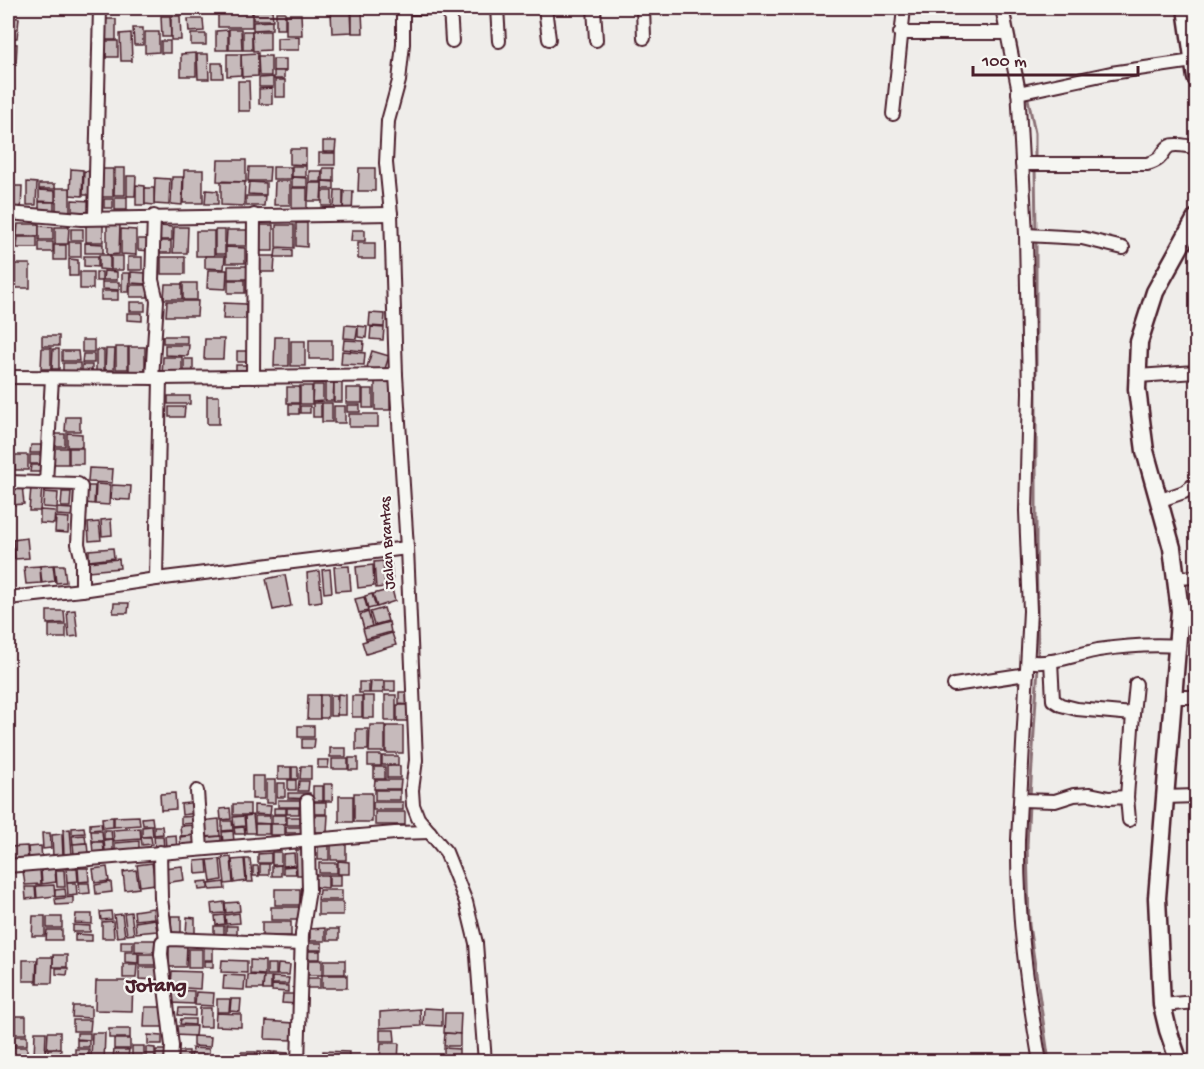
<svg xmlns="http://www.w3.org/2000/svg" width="1204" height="1069" font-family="'Gochi Hand',sans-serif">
  <rect width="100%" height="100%" fill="#efedea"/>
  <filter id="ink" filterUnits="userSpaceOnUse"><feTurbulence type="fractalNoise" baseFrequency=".0167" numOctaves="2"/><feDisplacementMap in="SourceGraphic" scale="12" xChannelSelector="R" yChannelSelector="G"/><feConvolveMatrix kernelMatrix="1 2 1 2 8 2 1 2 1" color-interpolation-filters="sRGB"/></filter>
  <g filter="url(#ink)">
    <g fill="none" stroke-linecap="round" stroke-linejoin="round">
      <g stroke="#8a6f74" stroke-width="3">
        <polyline points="1009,8 1025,88"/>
        <polyline points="1027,94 1035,133 1035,162"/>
        <polyline points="1035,168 1036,231"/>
        <polyline points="1036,237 1036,540 1038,660"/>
        <polyline points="1030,797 1038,666"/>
        <polyline points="1029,804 1027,845 1029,925 1049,1062"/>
      </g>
    </g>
    <g fill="#c6babb" stroke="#4a1f2b" stroke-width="1.5">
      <rect x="218" y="10" width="34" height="17"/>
      <polygon points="253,10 272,10 273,20 253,20"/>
      <polygon points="351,11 352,32 332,33 331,12"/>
      <rect x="276" y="12" width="9" height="17"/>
      <polygon points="352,12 362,12 363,33 352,33"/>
      <polygon points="286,14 301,14 302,35 286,35"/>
      <polygon points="161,16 170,16 171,37 162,37"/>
      <polygon points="171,16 180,16 181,40 171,40"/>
      <polygon points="8,17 19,18 17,38 8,38"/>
      <rect x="106" y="19" width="10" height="21"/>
      <polygon points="188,19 203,19 204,31 189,32"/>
      <polygon points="272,21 272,29 253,30 253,22"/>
      <polygon points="133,28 143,28 143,45 134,45"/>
      <polygon points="229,29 241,29 242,50 229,50"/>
      <polygon points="228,30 228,50 216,50 216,31"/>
      <rect x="243" y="31" width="9" height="19"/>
      <polygon points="252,31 270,31 270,50 253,51"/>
      <polygon points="145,32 159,32 159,52 145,53"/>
      <polygon points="131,33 132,61 121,61 120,34"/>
      <rect x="191" y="34" width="15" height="11"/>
      <polygon points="299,37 299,50 277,50 277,38"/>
      <rect x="104" y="41" width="14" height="16"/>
      <rect x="161" y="41" width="9" height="12"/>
      <polygon points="8,43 17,44 16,65 8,64"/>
      <polygon points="196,53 196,76 181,76 181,54"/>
      <polygon points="258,53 258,76 242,77 241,54"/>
      <polygon points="197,54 208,54 209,79 198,79"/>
      <polygon points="227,54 241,54 241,75 227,76"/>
      <polygon points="258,56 271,56 271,76 259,76"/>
      <rect x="273" y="59" width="13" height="12"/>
      <polygon points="212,63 222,63 223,78 212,78"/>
      <rect x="274" y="71" width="10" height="8"/>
      <polygon points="273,77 273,87 259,87 259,78"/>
      <rect x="275" y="80" width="10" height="17"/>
      <polygon points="238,81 249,81 250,111 238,111"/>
      <polygon points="272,88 272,104 259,104 259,89"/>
      <polygon points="323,141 336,141 335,152 323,152"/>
      <polygon points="290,149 306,149 306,165 290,164"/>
      <rect x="319" y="153" width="16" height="12"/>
      <polygon points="218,160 246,160 246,182 217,181"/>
      <rect x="292" y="166" width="14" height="11"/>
      <polygon points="249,167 270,167 269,181 248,181"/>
      <rect x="273" y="167" width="18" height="12"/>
      <polygon points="115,168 125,168 125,195 114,195"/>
      <rect x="323" y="168" width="11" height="13"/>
      <polygon points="359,168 375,168 375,191 358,191"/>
      <polygon points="71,169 83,170 82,196 70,195"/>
      <polygon points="103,169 113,169 113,197 102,197"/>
      <polygon points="184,170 203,170 203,203 183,203"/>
      <polygon points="84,171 94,172 93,195 83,195"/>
      <polygon points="309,171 322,171 321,182 309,182"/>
      <polygon points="127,176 136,176 135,196 127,196"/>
      <polygon points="172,177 183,177 182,205 171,204"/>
      <polygon points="292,177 307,178 307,187 292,187"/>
      <polygon points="155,178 170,179 169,205 154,204"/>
      <polygon points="275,181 290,181 290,205 274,205"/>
      <polygon points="322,181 334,182 334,189 322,189"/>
      <polygon points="27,182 37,183 36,205 27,205"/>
      <polygon points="221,182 245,182 244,206 221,205"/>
      <polygon points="249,182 266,183 266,195 248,194"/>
      <polygon points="309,183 322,183 321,201 308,201"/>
      <rect x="39" y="184" width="16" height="5"/>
      <polygon points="136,185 145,186 145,205 136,205"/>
      <polygon points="8,186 22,186 21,213 8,213"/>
      <rect x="56" y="188" width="14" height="23"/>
      <polygon points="145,188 154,188 154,205 145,204"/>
      <rect x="292" y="188" width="15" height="22"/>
      <polygon points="39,190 55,191 55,202 39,201"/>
      <polygon points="206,190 218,191 218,204 205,204"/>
      <polygon points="335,190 343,190 343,209 334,209"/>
      <rect x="322" y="191" width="10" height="15"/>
      <polygon points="344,191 353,191 352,213 343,213"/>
      <polygon points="246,196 265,196 264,206 246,206"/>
      <rect x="115" y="197" width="12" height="13"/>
      <rect x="104" y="199" width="9" height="9"/>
      <polygon points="72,200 91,201 90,213 72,212"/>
      <polygon points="39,202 54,202 54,214 39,213"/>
      <polygon points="8,223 16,224 16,240 8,240"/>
      <polygon points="107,223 120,224 119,254 107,255"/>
      <polygon points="296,223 307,223 307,247 296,246"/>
      <polygon points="18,224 39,224 39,236 17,236"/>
      <rect x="86" y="225" width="17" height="17"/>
      <polygon points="256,225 273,225 273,251 255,251"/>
      <polygon points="276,225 294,225 294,248 276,247"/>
      <polygon points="39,226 53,227 53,240 39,240"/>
      <polygon points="160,226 172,227 172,240 160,240"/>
      <polygon points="55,227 69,227 68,244 55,244"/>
      <polygon points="174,227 188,227 187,253 173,253"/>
      <rect x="71" y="229" width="12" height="11"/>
      <polygon points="121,229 136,230 136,255 121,254"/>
      <rect x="215" y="230" width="10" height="24"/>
      <polygon points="227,230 247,230 247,246 226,246"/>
      <polygon points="352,230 365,230 365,241 351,241"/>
      <rect x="196" y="231" width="18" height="25"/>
      <polygon points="18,237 37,237 37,248 17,248"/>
      <polygon points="138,239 151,239 151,251 138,250"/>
      <polygon points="158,241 171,241 171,253 157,253"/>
      <rect x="39" y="242" width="14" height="10"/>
      <rect x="69" y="242" width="12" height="15"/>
      <polygon points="85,243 103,244 103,253 85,253"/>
      <rect x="358" y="243" width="17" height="16"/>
      <rect x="54" y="245" width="12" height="15"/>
      <polygon points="226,247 245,248 245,263 226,263"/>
      <polygon points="276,249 292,250 292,257 275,257"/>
      <polygon points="99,255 110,255 110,270 99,269"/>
      <polygon points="84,256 98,256 98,267 84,266"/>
      <rect x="111" y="256" width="12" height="14"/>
      <polygon points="205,256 225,256 224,269 205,268"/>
      <polygon points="256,256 275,256 274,272 256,272"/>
      <rect x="128" y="257" width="14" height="13"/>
      <rect x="161" y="257" width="24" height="17"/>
      <polygon points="69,259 78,260 78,276 69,276"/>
      <rect x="15" y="264" width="15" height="24"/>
      <rect x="228" y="266" width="19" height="13"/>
      <polygon points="208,270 227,270 226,289 207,288"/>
      <polygon points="104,271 117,272 117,280 103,280"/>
      <rect x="80" y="272" width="13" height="17"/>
      <rect x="96" y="272" width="6" height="9"/>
      <polygon points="131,272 146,273 146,284 131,283"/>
      <polygon points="122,273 130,273 129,292 122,292"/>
      <rect x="228" y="280" width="17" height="13"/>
      <polygon points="102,282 119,282 119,290 102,289"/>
      <rect x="183" y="283" width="14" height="17"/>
      <polygon points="165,284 182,284 182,299 164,299"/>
      <rect x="130" y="285" width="18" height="12"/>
      <rect x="101" y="291" width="17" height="9"/>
      <polygon points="167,301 198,301 197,316 166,316"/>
      <rect x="130" y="302" width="15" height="9"/>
      <polygon points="224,303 246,304 246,319 223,319"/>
      <polygon points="127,313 142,313 142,321 127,320"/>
      <polygon points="370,313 385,314 384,327 369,326"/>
      <polygon points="345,325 358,326 356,339 344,338"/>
      <polygon points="358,326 367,327 366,338 358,337"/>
      <polygon points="371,327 384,328 383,340 370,339"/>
      <rect x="42" y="336" width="17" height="10"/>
      <rect x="163" y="336" width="24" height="7"/>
      <polygon points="275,337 289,337 289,366 274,366"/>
      <polygon points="205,339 224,339 223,359 204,359"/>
      <rect x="82" y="340" width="12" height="12"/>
      <rect x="309" y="340" width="23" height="19"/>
      <polygon points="344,340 364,341 363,351 343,349"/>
      <rect x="291" y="341" width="14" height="25"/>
      <polygon points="165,345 189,345 188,356 165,355"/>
      <rect x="116" y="347" width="12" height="22"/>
      <rect x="129" y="347" width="16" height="26"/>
      <polygon points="42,348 51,348 51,369 41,369"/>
      <polygon points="53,349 59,349 59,369 52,369"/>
      <polygon points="106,349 115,349 114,370 105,370"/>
      <rect x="96" y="350" width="8" height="21"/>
      <polygon points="62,351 78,351 79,361 62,361"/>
      <rect x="237" y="351" width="11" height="11"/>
      <polygon points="342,351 365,353 364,365 341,364"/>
      <polygon points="372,351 389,356 384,372 367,367"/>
      <polygon points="83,354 94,354 94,363 82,363"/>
      <polygon points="163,357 182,357 182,377 162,377"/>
      <rect x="184" y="359" width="9" height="18"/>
      <rect x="63" y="363" width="17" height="12"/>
      <rect x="82" y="365" width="10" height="9"/>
      <rect x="236" y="365" width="12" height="8"/>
      <polygon points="325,382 334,382 333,401 325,401"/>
      <rect x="375" y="382" width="15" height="28"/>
      <rect x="334" y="383" width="8" height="19"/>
      <polygon points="313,385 323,385 323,401 312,402"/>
      <rect x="300" y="386" width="12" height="18"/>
      <rect x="287" y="387" width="12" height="16"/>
      <rect x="346" y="388" width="16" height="15"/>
      <rect x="363" y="389" width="10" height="19"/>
      <rect x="168" y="396" width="22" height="8"/>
      <rect x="207" y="396" width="12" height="28"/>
      <rect x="313" y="403" width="8" height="14"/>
      <rect x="322" y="403" width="10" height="19"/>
      <rect x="289" y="404" width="10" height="10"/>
      <rect x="347" y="405" width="13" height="7"/>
      <rect x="300" y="406" width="10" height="7"/>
      <rect x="334" y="406" width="11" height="17"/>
      <polygon points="169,407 185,407 184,417 169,417"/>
      <rect x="349" y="414" width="29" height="13"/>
      <polygon points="66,417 80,417 80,431 65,431"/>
      <polygon points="67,433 82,434 82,447 67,447"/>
      <rect x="52" y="434" width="13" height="12"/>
      <polygon points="31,445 44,445 45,453 30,453"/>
      <rect x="53" y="448" width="15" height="16"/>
      <rect x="69" y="448" width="14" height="16"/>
      <rect x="15" y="455" width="13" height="15"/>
      <rect x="30" y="455" width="14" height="9"/>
      <rect x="8" y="457" width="6" height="13"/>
      <polygon points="31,465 44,465 44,472 30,472"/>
      <polygon points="89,468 113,469 112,483 88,482"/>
      <polygon points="96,484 110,485 109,505 95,504"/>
      <polygon points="22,485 24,504 11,505 9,486"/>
      <polygon points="112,485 131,486 130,500 111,499"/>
      <polygon points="86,486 95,486 94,504 85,503"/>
      <polygon points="31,487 42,487 40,511 29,511"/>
      <polygon points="44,492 58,493 57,508 43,507"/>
      <polygon points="62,492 71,492 70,507 61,507"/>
      <polygon points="57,508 72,509 71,516 57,515"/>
      <polygon points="40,510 55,511 54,524 40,523"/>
      <polygon points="56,517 69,518 68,533 55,532"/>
      <polygon points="111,519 112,535 102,536 101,520"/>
      <polygon points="99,522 101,540 89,541 88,523"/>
      <polygon points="27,538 29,558 15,559 13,540"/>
      <polygon points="8,540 12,540 14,559 8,560"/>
      <polygon points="113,548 114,558 89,561 89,550"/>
      <polygon points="119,559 120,568 88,571 87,562"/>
      <polygon points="383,561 385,587 376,588 374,562"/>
      <polygon points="385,563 391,563 393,585 387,586"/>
      <polygon points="53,565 55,581 42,583 40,566"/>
      <polygon points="54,565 64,565 66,582 56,583"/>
      <polygon points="373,565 374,586 358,588 356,567"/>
      <polygon points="40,566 41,583 26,584 24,567"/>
      <polygon points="349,566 351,590 336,591 334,567"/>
      <polygon points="330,569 332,592 324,593 322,570"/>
      <polygon points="319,571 322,601 309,603 307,573"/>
      <polygon points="285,575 291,606 273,610 266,579"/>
      <polygon points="392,589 395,601 377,607 373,594"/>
      <polygon points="372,594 376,607 368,609 365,596"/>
      <polygon points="364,597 368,611 359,613 355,599"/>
      <polygon points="114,603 129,603 128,613 113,613"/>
      <polygon points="384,608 388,621 374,625 370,612"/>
      <polygon points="75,610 78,636 69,637 67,611"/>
      <polygon points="47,611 64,611 65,623 47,624"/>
      <polygon points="368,612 372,626 364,629 360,615"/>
      <polygon points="8,616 13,616 14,641 8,641"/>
      <polygon points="389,622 391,632 366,639 363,629"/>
      <rect x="49" y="625" width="17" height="13"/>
      <polygon points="392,633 396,645 366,654 362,642"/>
      <polygon points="371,681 384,681 383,693 370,693"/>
      <rect x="385" y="681" width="10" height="10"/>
      <rect x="359" y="682" width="10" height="11"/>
      <polygon points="399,692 411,692 411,705 399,704"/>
      <polygon points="338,694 346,695 346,715 337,715"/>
      <polygon points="308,695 320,695 320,719 307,719"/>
      <rect x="320" y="695" width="8" height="23"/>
      <rect x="330" y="695" width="7" height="21"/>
      <rect x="385" y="695" width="11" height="26"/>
      <rect x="352" y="696" width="10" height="21"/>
      <rect x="363" y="696" width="11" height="22"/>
      <polygon points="397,705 412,705 411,721 397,721"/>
      <polygon points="370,725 385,725 385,752 369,752"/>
      <rect x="298" y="726" width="16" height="11"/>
      <rect x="386" y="726" width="17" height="27"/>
      <rect x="356" y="729" width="12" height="21"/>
      <polygon points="302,739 315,739 314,748 302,748"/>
      <rect x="330" y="748" width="16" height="9"/>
      <rect x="368" y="755" width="13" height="11"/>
      <rect x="382" y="756" width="16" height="9"/>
      <rect x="349" y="758" width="9" height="12"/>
      <rect x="332" y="759" width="16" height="10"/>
      <polygon points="318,760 329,760 328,768 318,768"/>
      <polygon points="301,766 311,766 311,779 300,779"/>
      <rect x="387" y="766" width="13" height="12"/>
      <rect x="278" y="767" width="13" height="12"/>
      <rect x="292" y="767" width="6" height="12"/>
      <rect x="374" y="767" width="11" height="12"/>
      <rect x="252" y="776" width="12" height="23"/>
      <rect x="266" y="780" width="9" height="23"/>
      <rect x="288" y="780" width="8" height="10"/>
      <polygon points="375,780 401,780 400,789 374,789"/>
      <polygon points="299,781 309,781 308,791 298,791"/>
      <rect x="277" y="783" width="8" height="14"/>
      <polygon points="324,784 333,784 332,801 324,801"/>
      <rect x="313" y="786" width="10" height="15"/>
      <rect x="375" y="790" width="25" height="10"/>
      <polygon points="175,793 176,809 161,810 160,794"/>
      <polygon points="288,793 310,793 310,799 288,798"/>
      <rect x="354" y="793" width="18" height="29"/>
      <rect x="339" y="796" width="14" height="26"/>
      <rect x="278" y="800" width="26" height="7"/>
      <polygon points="197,802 197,813 182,815 181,804"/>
      <polygon points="310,802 326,802 326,814 309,814"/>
      <rect x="373" y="802" width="30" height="8"/>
      <rect x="233" y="804" width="17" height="11"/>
      <polygon points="254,805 271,806 270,815 254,814"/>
      <polygon points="230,808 231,819 221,820 220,809"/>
      <rect x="274" y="808" width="12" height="6"/>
      <rect x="287" y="808" width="12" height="6"/>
      <rect x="375" y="812" width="30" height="13"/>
      <polygon points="253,815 255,833 246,833 245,816"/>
      <rect x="272" y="815" width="14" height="9"/>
      <polygon points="311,815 328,815 327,832 311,832"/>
      <polygon points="139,816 140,825 114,827 114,817"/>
      <polygon points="198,816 198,823 181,824 181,817"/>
      <polygon points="244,816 245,826 234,827 233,817"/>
      <polygon points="255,816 270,816 270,824 255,823"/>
      <polygon points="113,817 113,827 103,828 102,818"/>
      <polygon points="152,817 153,825 143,825 142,818"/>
      <rect x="287" y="817" width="13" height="8"/>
      <polygon points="219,819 220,836 202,837 200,821"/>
      <polygon points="222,821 232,821 233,830 222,831"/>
      <polygon points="101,823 102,829 90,830 90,824"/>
      <rect x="255" y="824" width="14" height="10"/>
      <rect x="270" y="824" width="15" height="11"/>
      <polygon points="195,825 196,835 181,836 180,826"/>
      <polygon points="152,826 153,836 142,837 142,827"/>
      <polygon points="154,826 162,826 163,834 154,835"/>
      <polygon points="84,827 85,833 72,834 72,828"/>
      <polygon points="244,827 245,834 235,834 234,828"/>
      <polygon points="286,827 304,827 303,833 286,833"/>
      <polygon points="140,828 141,839 114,841 113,830"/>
      <polygon points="70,829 72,854 64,855 63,830"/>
      <polygon points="104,830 111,830 112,839 104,839"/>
      <polygon points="91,831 102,831 103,841 92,841"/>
      <polygon points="233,831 234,842 223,843 222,832"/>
      <polygon points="42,833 50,833 51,848 43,849"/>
      <polygon points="62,834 63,856 53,857 52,835"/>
      <polygon points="85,835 86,843 73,844 72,836"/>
      <polygon points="176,835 177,849 166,849 165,836"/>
      <polygon points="198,835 199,847 181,848 180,837"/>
      <polygon points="154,836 163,836 164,848 155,849"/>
      <polygon points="221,836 221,844 202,846 202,838"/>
      <polygon points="141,837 151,837 152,844 142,845"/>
      <polygon points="113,839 113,851 105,851 104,840"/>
      <polygon points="139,841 139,850 115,852 115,843"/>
      <polygon points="92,842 103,842 104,852 93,853"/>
      <polygon points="87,843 88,853 74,854 73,844"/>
      <rect x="318" y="843" width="11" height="17"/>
      <rect x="331" y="843" width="15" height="17"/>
      <polygon points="27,846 28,861 10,862 9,847"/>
      <polygon points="41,846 42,861 29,862 28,847"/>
      <polygon points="296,850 305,850 306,875 297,875"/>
      <rect x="272" y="852" width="9" height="13"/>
      <polygon points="271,853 271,863 258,863 258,854"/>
      <polygon points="294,853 295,865 283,866 283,854"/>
      <polygon points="231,857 233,883 225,884 222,858"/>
      <polygon points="220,859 222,880 211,882 208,860"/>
      <polygon points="244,859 246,881 234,883 232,860"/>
      <polygon points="245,859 250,859 253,882 247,882"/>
      <polygon points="207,860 208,873 196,874 195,861"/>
      <polygon points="338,861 349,862 349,874 338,874"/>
      <polygon points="152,863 155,884 140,886 137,865"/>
      <rect x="319" y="863" width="18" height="10"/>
      <rect x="260" y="864" width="9" height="11"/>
      <polygon points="281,865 281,876 272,876 272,866"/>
      <polygon points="182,866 184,880 165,883 163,868"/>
      <polygon points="253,866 258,866 259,876 253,876"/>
      <polygon points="295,866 296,874 283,874 283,867"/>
      <polygon points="107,867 109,881 95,883 93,869"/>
      <polygon points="78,868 88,868 89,881 79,882"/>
      <polygon points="40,869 41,884 25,885 23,871"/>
      <polygon points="55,869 56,882 42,884 41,870"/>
      <polygon points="66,869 77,869 78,881 67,882"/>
      <polygon points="56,870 64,870 65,887 57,887"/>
      <polygon points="136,870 139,888 125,890 123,872"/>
      <polygon points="315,875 328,875 328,888 315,887"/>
      <rect x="329" y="875" width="12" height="11"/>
      <polygon points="208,881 208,889 199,890 198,882"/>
      <polygon points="111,882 112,892 96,894 95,885"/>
      <polygon points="224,882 225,889 210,890 209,884"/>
      <polygon points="67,883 76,883 77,895 68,896"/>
      <polygon points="79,883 89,883 90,893 80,894"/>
      <polygon points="54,885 55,896 37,898 36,886"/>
      <polygon points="25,887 35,887 36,898 26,899"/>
      <polygon points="65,889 66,896 55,897 55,890"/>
      <rect x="275" y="889" width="25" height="16"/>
      <polygon points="319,890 342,890 342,900 318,900"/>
      <polygon points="73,897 73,904 56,905 55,899"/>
      <polygon points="224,902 225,913 212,914 211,904"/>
      <polygon points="239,902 240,911 226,913 225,903"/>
      <rect x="318" y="902" width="25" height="13"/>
      <rect x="271" y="907" width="28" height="13"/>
      <polygon points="153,908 154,918 135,920 134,911"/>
      <polygon points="111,911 112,919 101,920 100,912"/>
      <polygon points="131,912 134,934 127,935 124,913"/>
      <polygon points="239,913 240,923 226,924 225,915"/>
      <polygon points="76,914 92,914 92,924 75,923"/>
      <polygon points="122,914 125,936 117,937 114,915"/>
      <polygon points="224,915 225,924 216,925 215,916"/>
      <polygon points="33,916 45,916 45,936 32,936"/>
      <rect x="171" y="916" width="10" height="19"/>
      <rect x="47" y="917" width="15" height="11"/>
      <polygon points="187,917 195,918 195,935 186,934"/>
      <polygon points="155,919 157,931 136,933 135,922"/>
      <polygon points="113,921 114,938 102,938 102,922"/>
      <rect x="262" y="922" width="29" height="14"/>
      <polygon points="73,925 90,926 90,932 73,932"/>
      <rect x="214" y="926" width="10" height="10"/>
      <rect x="226" y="926" width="11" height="12"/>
      <polygon points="325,928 325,941 310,941 310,929"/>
      <rect x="327" y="929" width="12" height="11"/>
      <polygon points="47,930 62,930 62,940 46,940"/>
      <polygon points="75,934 92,935 92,941 75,941"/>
      <polygon points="135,940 155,940 154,952 135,951"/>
      <rect x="121" y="941" width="12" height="9"/>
      <rect x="307" y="943" width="15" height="7"/>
      <polygon points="169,944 187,944 186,967 169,967"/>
      <rect x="204" y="947" width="9" height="13"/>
      <rect x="188" y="949" width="14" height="19"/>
      <rect x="306" y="951" width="14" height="8"/>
      <polygon points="125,952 138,952 138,963 125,962"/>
      <rect x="8" y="953" width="5" height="17"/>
      <rect x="139" y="954" width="19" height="11"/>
      <rect x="53" y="955" width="14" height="12"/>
      <polygon points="38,957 53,957 52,983 37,983"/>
      <polygon points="23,960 37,960 36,981 23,981"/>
      <polygon points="222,960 247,961 247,973 221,972"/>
      <polygon points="250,960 265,961 265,975 250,974"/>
      <rect x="304" y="960" width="18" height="15"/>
      <rect x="324" y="960" width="21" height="14"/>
      <rect x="204" y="961" width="9" height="6"/>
      <polygon points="123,964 137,964 136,978 123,978"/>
      <rect x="267" y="964" width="9" height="11"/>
      <polygon points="278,964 290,965 289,975 277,975"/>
      <polygon points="139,967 158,967 158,980 139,979"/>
      <polygon points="56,968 68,968 67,975 56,974"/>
      <polygon points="172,971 201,972 200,989 171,987"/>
      <polygon points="224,975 245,976 244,990 223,989"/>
      <polygon points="248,975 264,976 263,989 247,989"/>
      <rect x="322" y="975" width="25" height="13"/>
      <polygon points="264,977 271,977 271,990 263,990"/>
      <polygon points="272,977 289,978 288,984 272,984"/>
      <rect x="306" y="978" width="14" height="10"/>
      <polygon points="96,981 133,981 132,1011 95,1010"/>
      <polygon points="272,985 288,986 288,992 272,991"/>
      <polygon points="172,990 194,991 194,1004 171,1003"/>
      <polygon points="196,992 214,993 213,1006 195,1005"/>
      <polygon points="283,994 298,994 297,1004 282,1003"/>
      <polygon points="217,999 230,999 229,1012 217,1012"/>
      <polygon points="231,999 241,999 240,1012 230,1011"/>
      <polygon points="73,1006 91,1006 91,1018 72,1017"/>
      <polygon points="145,1007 164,1007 164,1027 144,1027"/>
      <polygon points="179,1008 195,1008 195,1016 178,1015"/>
      <polygon points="200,1008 211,1008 211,1027 199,1027"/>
      <polygon points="424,1008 442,1009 442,1026 423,1025"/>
      <polygon points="420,1009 421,1026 380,1028 380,1012"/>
      <polygon points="216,1013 241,1014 241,1027 215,1026"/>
      <polygon points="445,1013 461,1013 460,1034 444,1033"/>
      <rect x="15" y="1016" width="11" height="18"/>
      <polygon points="181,1019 195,1019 195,1025 180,1024"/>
      <polygon points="73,1020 91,1020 90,1031 73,1031"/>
      <polygon points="266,1021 293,1023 292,1040 265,1039"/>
      <polygon points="176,1026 196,1026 195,1036 175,1035"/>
      <rect x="109" y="1029" width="21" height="9"/>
      <polygon points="380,1030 394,1030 395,1041 380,1041"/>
      <polygon points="35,1032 46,1032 45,1058 34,1058"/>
      <polygon points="48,1032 60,1032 60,1048 47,1048"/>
      <polygon points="77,1033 90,1033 90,1040 77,1039"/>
      <polygon points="92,1033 105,1033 104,1062 91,1061"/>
      <polygon points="445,1033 460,1034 460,1046 444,1046"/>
      <rect x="8" y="1034" width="3" height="24"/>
      <polygon points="148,1035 162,1036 162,1044 148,1044"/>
      <rect x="13" y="1036" width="14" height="9"/>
      <polygon points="193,1036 211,1037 210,1047 193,1046"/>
      <rect x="114" y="1039" width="16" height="10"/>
      <rect x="77" y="1040" width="12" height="7"/>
      <polygon points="381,1043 399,1043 398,1062 380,1062"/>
      <rect x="132" y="1046" width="12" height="16"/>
      <rect x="13" y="1047" width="14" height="9"/>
      <polygon points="146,1047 155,1048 155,1062 146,1062"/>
      <polygon points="192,1048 209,1049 209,1059 191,1058"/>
      <polygon points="444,1048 459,1049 459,1058 444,1057"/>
      <polygon points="48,1049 61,1049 60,1059 47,1058"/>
      <rect x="75" y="1049" width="14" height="6"/>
      <polygon points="114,1050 129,1050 128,1057 113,1057"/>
      <rect x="156" y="1050" width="12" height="12"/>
      <polygon points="179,1051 189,1051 189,1062 178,1062"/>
      <polygon points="258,1051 272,1052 271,1062 257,1062"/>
      <polygon points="323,1051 349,1052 348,1062 323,1062"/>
      <polygon points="241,1052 256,1052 255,1062 240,1062"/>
      <polygon points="274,1052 288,1053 287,1062 274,1062"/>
      <polygon points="307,1055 322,1056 321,1062 306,1062"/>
      <polygon points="461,1056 476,1056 475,1062 460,1062"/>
      <rect x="110" y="1058" width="19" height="4"/>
    </g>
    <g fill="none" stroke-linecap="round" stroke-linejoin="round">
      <defs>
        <g id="minor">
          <polyline points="396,8 430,8"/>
          <polyline points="403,8 403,44 399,81 388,121 386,163 391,214 396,375 407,548 416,760 412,790 413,805 418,818 446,852 466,902 476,943 485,1062"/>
          <polyline points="450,8 452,41"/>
          <polyline points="497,8 499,41"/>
          <polyline points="545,8 549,39"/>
          <polyline points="594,8 596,40"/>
          <polyline points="643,8 644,38"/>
          <path d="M1002,8L1018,87L1026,235L1029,392L1026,511L1030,611L1018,840C1017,915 1027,988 1040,1062"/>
          <polyline points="900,33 1007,33"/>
          <polyline points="1018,93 1111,73 1193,61"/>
          <polyline points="893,114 904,8"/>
          <path d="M1022,164H1147C1166,159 1161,150 1170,146C1177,143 1189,147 1196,147"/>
          <polyline points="8,213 81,219 391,214"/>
          <polyline points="95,217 100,8"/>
          <polyline points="1026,235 1082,238 1123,248"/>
          <polyline points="1138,376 1196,372"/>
          <polyline points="8,377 160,378 396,375"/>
          <polyline points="253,377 254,215"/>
          <polyline points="152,378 157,301 152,280 154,216"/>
          <polyline points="8,482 78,484 81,487 78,544 82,560 82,590"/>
          <polyline points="46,482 52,378"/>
          <polyline points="1158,501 1184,492 1196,483"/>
          <polyline points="1177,578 1196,577"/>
          <polyline points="156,579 160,378"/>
          <polyline points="8,598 82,590 156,579 407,548"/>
          <path d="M1028,661C1046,666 1078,654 1098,650C1125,646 1151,644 1179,646"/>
          <polyline points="1051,661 1053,700 1061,705 1077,709 1133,714 1136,684"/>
          <polyline points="954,685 1027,674"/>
          <polyline points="1173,697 1196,697"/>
          <polyline points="197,791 201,849"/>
          <polyline points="1127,797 1133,714"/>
          <polyline points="1165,797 1196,796"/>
          <polyline points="1021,800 1055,801 1074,795 1090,794 1109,798 1127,797 1129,820"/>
          <polyline points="160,852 161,898 166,940"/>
          <polyline points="8,866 395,833 430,832"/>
          <polyline points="1162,1005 1196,1002"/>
          <polyline points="171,1062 172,1046 161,954 162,942 170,939 302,944"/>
          <polyline points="298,1062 302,934 309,890 307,801"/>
        </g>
        <g id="secondary">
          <polyline points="1186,8 1196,78"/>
          <polyline points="1179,1062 1168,1030 1162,1005 1157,898 1180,611 1172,548 1145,451 1137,389 1139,342 1155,292 1196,218"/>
        </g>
      </defs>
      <use href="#minor" stroke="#4a1f2b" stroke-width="16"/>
      <use href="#secondary" stroke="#4a1f2b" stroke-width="21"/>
      <use href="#minor" stroke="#f6f6f2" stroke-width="12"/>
      <use href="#secondary" stroke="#f6f6f2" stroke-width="16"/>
    </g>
  </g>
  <g text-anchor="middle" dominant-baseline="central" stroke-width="4.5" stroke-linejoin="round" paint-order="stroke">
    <g font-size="16" fill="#4a1f2b" stroke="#f6f6f2">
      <text transform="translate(389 543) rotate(-93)">Jalan Brantas</text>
    </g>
    <g font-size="20" font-weight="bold" fill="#4a1f2b" stroke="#f6f6f2">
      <text x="156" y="987">Jotang</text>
    </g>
  </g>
  <rect width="1204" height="1069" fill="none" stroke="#f6f6f2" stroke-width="30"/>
  <rect x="15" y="15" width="1174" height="1039" fill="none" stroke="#4a1f2b" stroke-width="2" filter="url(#ink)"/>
  <path d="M973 66v9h165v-9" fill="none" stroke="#4a1f2b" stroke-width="3"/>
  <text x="982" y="66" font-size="18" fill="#4a1f2b" stroke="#f6f6f2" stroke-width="4.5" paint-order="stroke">100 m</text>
</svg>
